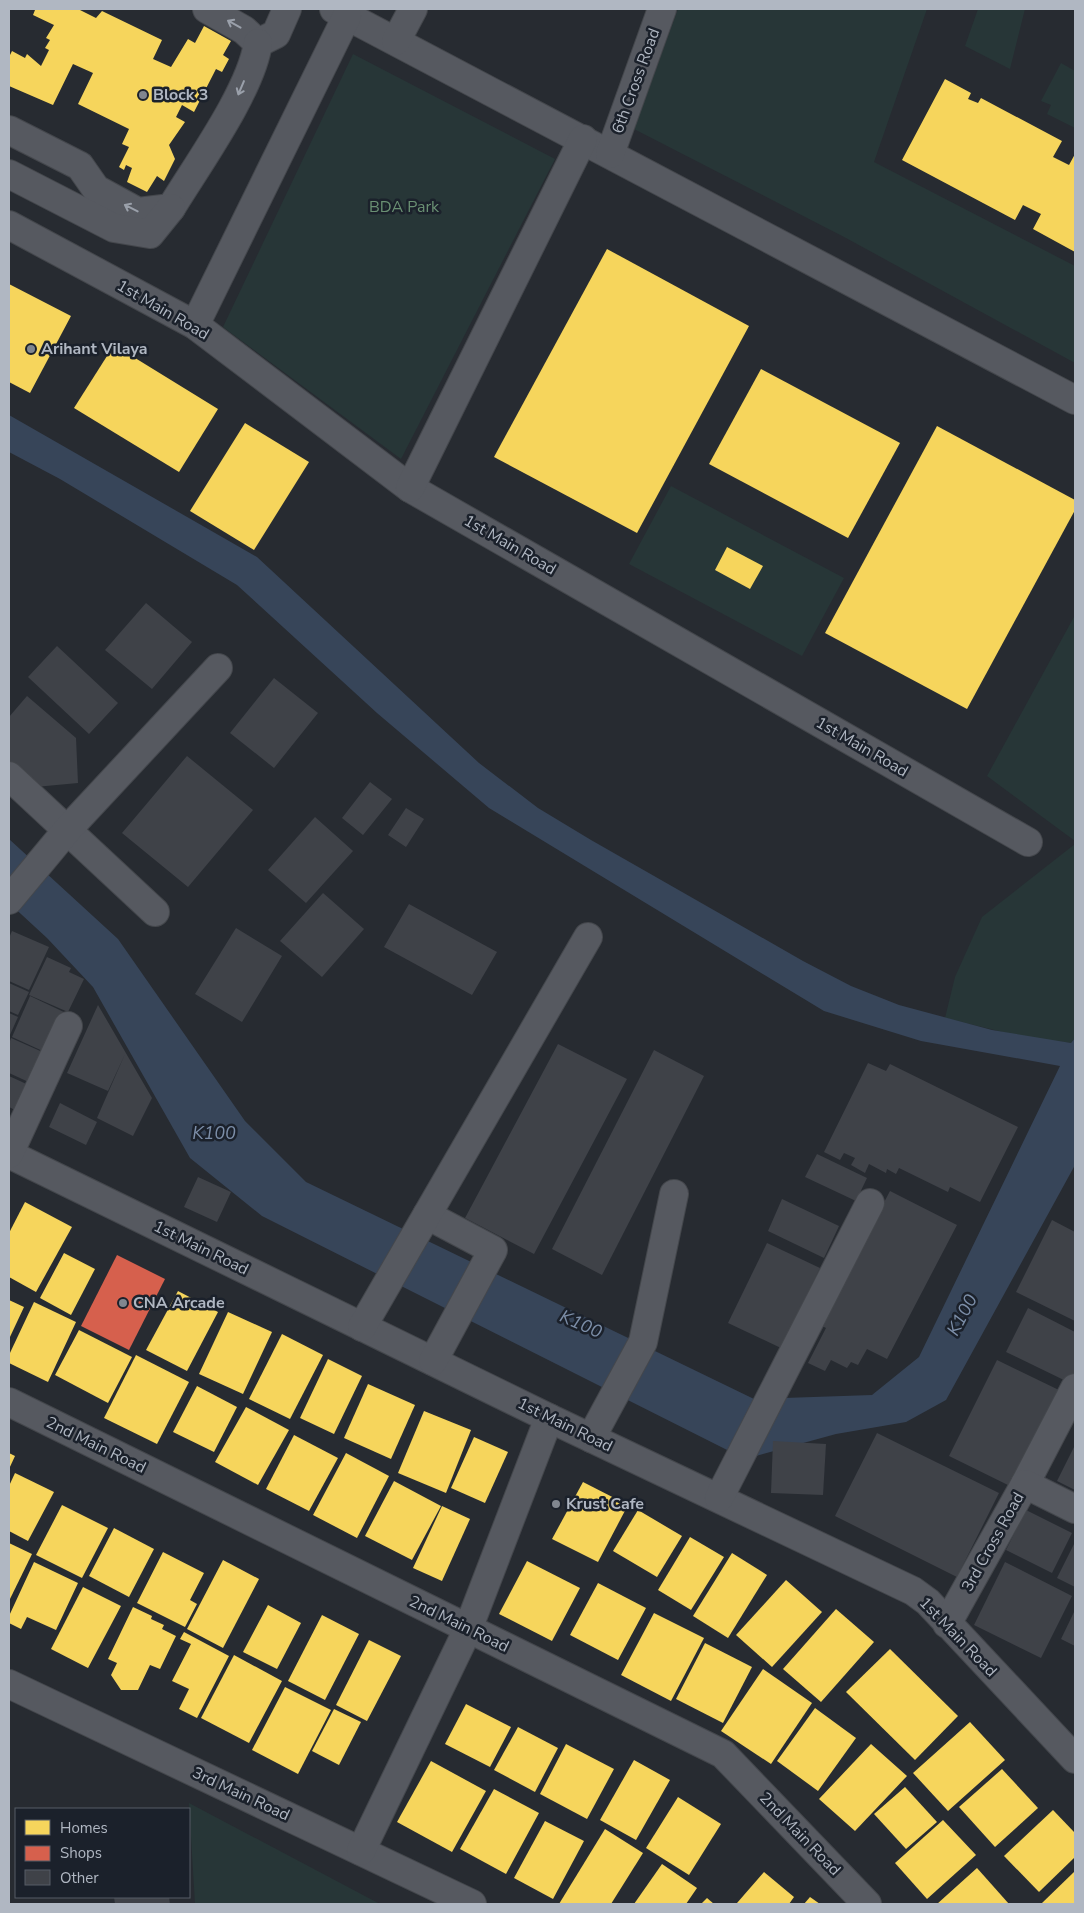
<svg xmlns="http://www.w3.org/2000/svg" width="1084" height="1913" font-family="'Nunito Sans',sans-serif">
  <rect width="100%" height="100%" fill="#272b31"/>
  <g fill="#273637">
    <polygon points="678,9 927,9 874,162 1075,266 1075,363 846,238 634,129"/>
    <polygon points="978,9 1025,9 1010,69 965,46"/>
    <polygon points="353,54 555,159 401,459 223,327"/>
    <polygon points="1061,63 1075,71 1075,128 1047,114 1051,105 1041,101"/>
    <polygon points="671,486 844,578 802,656 629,564"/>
    <polygon points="1075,615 1075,841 987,776"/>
    <polygon points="1075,844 1075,1038 1071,1043 1023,1037 945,1018 955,977 982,917"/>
    <polygon points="189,1803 380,1904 195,1904"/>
  </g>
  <polygon fill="#374559" points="9,415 257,557 479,763 538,808 591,840 803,961 851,986 899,1005 992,1030 1071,1043 1075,1038 1075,1165 946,1400 906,1422 836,1434 745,1459 262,1216 190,1158 93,987 47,938 9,903 9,839 118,939 245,1121 306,1182 754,1399 872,1395 919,1357 1060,1066 921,1041 824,1011 489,808 377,713 237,585 60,479 9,452"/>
  <g fill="#f6d55c">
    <polygon points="32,9 78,9 96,18 102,11 162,40 153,59 171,67 188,39 195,43 204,26 231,41 223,55 229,59 222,72 216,69 194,112 182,105 176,117 185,122 169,145 175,159 164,181 157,176 147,192 127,182 132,168 126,165 124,170 119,167 129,147 122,144 129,129 78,104 93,73 73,64 53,105 9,86 9,57 12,51 25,58 27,54 41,66 49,50 45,48 50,40 46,38 54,25 33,15 35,10"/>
    <polygon points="945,79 971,93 968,99 978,103 981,98 1062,141 1053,157 1069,165 1075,154 1075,252 1033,229 1041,214 1023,205 1015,220 902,160"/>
    <polygon points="607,249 749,326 637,533 494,457"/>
    <polygon points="9,284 71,316 30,393 9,382"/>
    <polygon points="114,345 218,409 179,472 74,408"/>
    <polygon points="761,369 900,443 848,538 709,464"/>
    <polygon points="245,423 309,462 254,550 190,511"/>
    <polygon points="937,426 1075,500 1075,510 967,709 825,633"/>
    <polygon points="727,547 763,566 750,589 715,570"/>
    <polygon points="25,1202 72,1227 36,1292 9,1277 9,1233"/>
    <polygon points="64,1253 95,1269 71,1315 40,1298"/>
    <polygon points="178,1291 218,1312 187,1371 146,1350"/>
    <polygon points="9,1300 24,1307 9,1339"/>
    <polygon points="34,1302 76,1322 48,1382 9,1363 9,1355"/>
    <polygon points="228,1312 272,1332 243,1394 199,1374"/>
    <polygon points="79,1330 132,1357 108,1403 55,1375"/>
    <polygon points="282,1334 323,1355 290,1419 249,1399"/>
    <polygon points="136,1355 189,1382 157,1444 104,1418"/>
    <polygon points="328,1359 362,1376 334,1434 300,1418"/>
    <polygon points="368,1384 415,1405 391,1459 344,1438"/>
    <polygon points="197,1386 237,1407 214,1452 173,1432"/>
    <polygon points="246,1407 289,1430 258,1485 215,1462"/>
    <polygon points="424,1411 471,1430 446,1493 398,1473"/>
    <polygon points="294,1435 338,1458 309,1511 266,1489"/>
    <polygon points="474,1437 508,1452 485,1503 451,1488"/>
    <polygon points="9,1453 15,1456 9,1469"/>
    <polygon points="346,1453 389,1476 357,1538 313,1515"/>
    <polygon points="15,1473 54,1492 28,1541 9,1531 9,1486"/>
    <polygon points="394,1481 441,1506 412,1560 365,1536"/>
    <polygon points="583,1482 628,1505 598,1562 552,1539"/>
    <polygon points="62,1505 108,1528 82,1578 36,1555"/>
    <polygon points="442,1506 470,1519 442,1581 413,1568"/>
    <polygon points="638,1510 682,1536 657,1577 613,1551"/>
    <polygon points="114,1528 154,1549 129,1597 89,1576"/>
    <polygon points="690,1537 724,1557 691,1610 658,1590"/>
    <polygon points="9,1543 32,1554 9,1601"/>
    <polygon points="163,1552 204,1573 190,1600 197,1604 185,1627 137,1603"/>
    <polygon points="732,1553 767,1575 728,1638 693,1616"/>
    <polygon points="223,1560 259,1579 223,1648 187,1629"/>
    <polygon points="527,1561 580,1588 552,1641 499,1614"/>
    <polygon points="34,1562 78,1583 56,1630 27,1617 21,1629 9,1623 9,1616"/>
    <polygon points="786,1580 822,1612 772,1667 736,1635"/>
    <polygon points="598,1583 646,1608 618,1660 570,1635"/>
    <polygon points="83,1587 121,1606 88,1668 51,1649"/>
    <polygon points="268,1605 301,1623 277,1669 243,1652"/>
    <polygon points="133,1607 152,1616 151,1619 164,1625 162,1629 176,1636 160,1669 150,1665 138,1690 121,1690 111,1675 117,1663 108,1659"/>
    <polygon points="836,1609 874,1642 821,1702 783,1669"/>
    <polygon points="654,1613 704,1638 671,1701 621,1675"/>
    <polygon points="322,1615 359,1634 325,1700 288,1681"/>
    <polygon points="184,1632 229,1656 197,1718 179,1709 189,1689 172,1681 191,1644 180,1639"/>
    <polygon points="369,1640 401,1656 367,1721 336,1705"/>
    <polygon points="705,1643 752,1667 723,1723 676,1699"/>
    <polygon points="890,1649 958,1716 915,1760 846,1692"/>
    <polygon points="234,1655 282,1681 249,1743 201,1718"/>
    <polygon points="763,1669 812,1703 771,1764 721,1731"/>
    <polygon points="285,1687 331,1710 298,1774 252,1750"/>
    <polygon points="466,1704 511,1727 490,1767 445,1744"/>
    <polygon points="815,1708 856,1738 818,1791 777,1761"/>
    <polygon points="334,1709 361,1722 339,1765 312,1751"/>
    <polygon points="970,1722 1005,1760 948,1811 913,1773"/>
    <polygon points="518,1727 558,1748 535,1792 494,1770"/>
    <polygon points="566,1744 614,1769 587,1819 540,1794"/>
    <polygon points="871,1744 907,1776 855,1831 819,1799"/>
    <polygon points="634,1760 670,1780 636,1840 600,1820"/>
    <polygon points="431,1761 486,1791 452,1852 397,1822"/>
    <polygon points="1002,1769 1038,1808 995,1847 959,1807"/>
    <polygon points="905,1787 937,1822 906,1849 874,1814"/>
    <polygon points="494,1789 539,1813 506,1874 460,1849"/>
    <polygon points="678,1797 721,1824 689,1875 646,1848"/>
    <polygon points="1053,1810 1075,1833 1075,1857 1039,1892 1004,1856"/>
    <polygon points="943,1820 976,1855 927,1899 895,1863"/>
    <polygon points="545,1821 584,1841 553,1899 514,1878"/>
    <polygon points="605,1829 643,1853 611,1904 559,1904"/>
    <polygon points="662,1864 697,1888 686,1904 634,1904"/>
    <polygon points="977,1868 1009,1904 937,1904"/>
    <polygon points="1075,1871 1075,1904 1041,1904"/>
    <polygon points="764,1872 794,1897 789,1904 738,1904 737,1903"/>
    <polygon points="810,1897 820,1904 804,1904"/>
    <polygon points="707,1898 714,1904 701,1904"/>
  </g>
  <polygon fill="#d6604d" points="117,1255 165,1279 129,1350 81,1326"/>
  <g fill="#3f4248">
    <polygon points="146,603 192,642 152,689 105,650"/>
    <polygon points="57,646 118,703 89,734 28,677"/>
    <polygon points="274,678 318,713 274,768 230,733"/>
    <polygon points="27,696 76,738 78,783 35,787 9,765 9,717"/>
    <polygon points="187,756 253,810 188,887 122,833"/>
    <polygon points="370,782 392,799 363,835 342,818"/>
    <polygon points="406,808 424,819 406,847 388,835"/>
    <polygon points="315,817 353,851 306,903 268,870"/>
    <polygon points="323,893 364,929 322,977 280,941"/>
    <polygon points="409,904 497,952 472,995 384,947"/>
    <polygon points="236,928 282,956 242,1022 195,994"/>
    <polygon points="12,931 49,947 29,990 9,981 9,938"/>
    <polygon points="47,957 71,968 69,972 84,979 68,1012 29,995"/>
    <polygon points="9,983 29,992 18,1015 9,1011"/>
    <polygon points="30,996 66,1013 47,1053 12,1037"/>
    <polygon points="98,1005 152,1098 133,1136 97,1118 125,1054 108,1091 67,1073"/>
    <polygon points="9,1013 18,1017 9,1037"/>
    <polygon points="11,1038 47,1054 33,1084 9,1073 9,1044"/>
    <polygon points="558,1044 627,1079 534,1254 465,1218"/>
    <polygon points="654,1050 704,1076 602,1275 552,1249"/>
    <polygon points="868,1063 886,1071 890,1064 1018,1127 980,1202 950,1187 948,1192 899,1168 896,1174 887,1169 886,1173 869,1164 865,1173 851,1165 855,1158 844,1153 840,1160 824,1152"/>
    <polygon points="9,1076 33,1087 21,1113 9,1107"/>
    <polygon points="60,1103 97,1122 86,1145 49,1127"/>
    <polygon points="817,1154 867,1178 856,1201 805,1177"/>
    <polygon points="198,1177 231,1192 217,1222 184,1207"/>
    <polygon points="890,1191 957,1225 887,1359 867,1349 858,1365 851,1362 847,1368 831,1360 825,1371 808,1363 826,1328 820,1325"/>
    <polygon points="782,1199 839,1226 824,1258 768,1231"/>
    <polygon points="1052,1220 1075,1232 1075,1321 1016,1292"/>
    <polygon points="767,1243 820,1268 781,1348 728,1323"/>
    <polygon points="1028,1308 1075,1332 1075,1373 1070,1383 1006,1352"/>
    <polygon points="997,1360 1063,1392 1014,1488 949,1456"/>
    <polygon points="877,1433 999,1493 957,1577 835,1516"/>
    <polygon points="773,1441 826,1444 823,1495 771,1493"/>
    <polygon points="1075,1445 1075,1490 1057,1481"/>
    <polygon points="1026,1510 1072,1533 1052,1573 1006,1550"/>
    <polygon points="1075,1542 1075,1587 1057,1578"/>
    <polygon points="1005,1562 1072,1596 1041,1658 974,1625"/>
    <polygon points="1075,1610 1075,1646 1061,1639"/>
    <polygon points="114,1897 169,1897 170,1904 115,1904"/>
  </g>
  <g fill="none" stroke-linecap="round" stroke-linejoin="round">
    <defs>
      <g id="minor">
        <polyline points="207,9 244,30 258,43"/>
        <polyline points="334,9 1075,400"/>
        <polyline points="396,41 413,9"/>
        <polyline points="258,43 276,34 287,9"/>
        <path d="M9,130L80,166L96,189L138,212L171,208C197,165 251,91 258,43"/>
        <polyline points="610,154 662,9"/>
        <polyline points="9,174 114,228 150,234 171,208"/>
        <polyline points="9,225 195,325 410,488 1028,842"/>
        <polyline points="195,325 347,16"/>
        <polyline points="410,488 583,139"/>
        <polyline points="9,776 155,912"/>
        <polyline points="9,900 68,829 218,668"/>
        <polyline points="9,1154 549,1418 913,1591 928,1602 1075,1759"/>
        <polyline points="9,1154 68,1026"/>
        <polyline points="427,1215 493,1250 433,1361"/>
        <polyline points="362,1327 588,937"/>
        <polyline points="9,1402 723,1754 867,1904"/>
        <polyline points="591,1438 643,1342 674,1194"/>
        <polyline points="1025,1484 1075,1388"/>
        <polyline points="719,1498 870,1203"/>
        <polyline points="947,1624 1025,1484 1075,1509"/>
        <polyline points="9,1684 472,1904"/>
        <polyline points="361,1851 468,1629 549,1418"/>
      </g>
    </defs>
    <use href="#minor" stroke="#44474c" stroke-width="30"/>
    <use href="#minor" stroke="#565960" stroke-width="28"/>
  </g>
  <defs><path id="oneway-shaft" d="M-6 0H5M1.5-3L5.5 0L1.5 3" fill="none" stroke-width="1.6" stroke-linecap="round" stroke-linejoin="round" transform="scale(1.25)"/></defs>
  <g stroke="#9aa0aa">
    <use href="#oneway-shaft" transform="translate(234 24) rotate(-151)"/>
    <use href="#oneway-shaft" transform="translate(241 88) rotate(113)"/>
    <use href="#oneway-shaft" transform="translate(131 208) rotate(-153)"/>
  </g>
  <g fill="#80868f" stroke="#1b212b" stroke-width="2">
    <circle cx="143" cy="95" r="5"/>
    <circle cx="31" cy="349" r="5"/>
    <circle cx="123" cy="1303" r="5"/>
    <circle cx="556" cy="1504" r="5"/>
  </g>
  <g text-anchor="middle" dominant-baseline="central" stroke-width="5" stroke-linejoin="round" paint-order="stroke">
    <g font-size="16" fill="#b0b7c2" stroke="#1b212b">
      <text transform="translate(636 81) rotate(-70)">6th Cross Road</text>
      <text transform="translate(163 310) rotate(30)">1st Main Road</text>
      <text transform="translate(510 545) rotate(30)">1st Main Road</text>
      <text transform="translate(862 747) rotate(30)">1st Main Road</text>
      <text transform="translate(201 1248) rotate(26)">1st Main Road</text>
      <text transform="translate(565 1425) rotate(26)">1st Main Road</text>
      <text transform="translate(96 1445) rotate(26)">2nd Main Road</text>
      <text transform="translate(993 1542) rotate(-61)">3rd Cross Road</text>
      <text transform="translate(459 1624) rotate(26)">2nd Main Road</text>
      <text transform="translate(958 1637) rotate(46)">1st Main Road</text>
      <text transform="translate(241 1794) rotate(25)">3rd Main Road</text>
      <text transform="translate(800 1834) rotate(46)">2nd Main Road</text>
    </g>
    <g font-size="16" font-weight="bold" fill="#b0b7c2" stroke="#1b212b" text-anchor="start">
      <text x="153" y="95">Block 3</text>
      <text x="41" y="349">Arihant Vilaya</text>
      <text x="133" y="1303">CNA Arcade</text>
      <text x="566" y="1504">Krust Cafe</text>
    </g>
    <g font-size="16" fill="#6a9073" stroke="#1b212b">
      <text x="404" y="207">BDA Park</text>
    </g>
    <g font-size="18" font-style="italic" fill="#7c8ea8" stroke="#1b212b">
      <text x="214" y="1133">K100</text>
      <text transform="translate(962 1315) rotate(-62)">K100</text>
      <text transform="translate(581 1324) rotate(24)">K100</text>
    </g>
  </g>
  <rect width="1084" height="1913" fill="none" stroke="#b0b7c2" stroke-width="20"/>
  <rect x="15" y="1808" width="175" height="90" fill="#1b212b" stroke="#575d67"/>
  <rect x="25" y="1820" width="25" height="15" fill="#f6d55c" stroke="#575d67"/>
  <text x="60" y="1833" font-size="15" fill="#b0b7c2">Homes</text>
  <rect x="25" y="1846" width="25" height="15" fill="#d6604d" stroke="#575d67"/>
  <text x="60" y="1858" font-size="15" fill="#b0b7c2">Shops</text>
  <rect x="25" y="1870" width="25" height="15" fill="#3f4248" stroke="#575d67"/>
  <text x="60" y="1883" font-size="15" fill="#b0b7c2">Other</text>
</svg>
